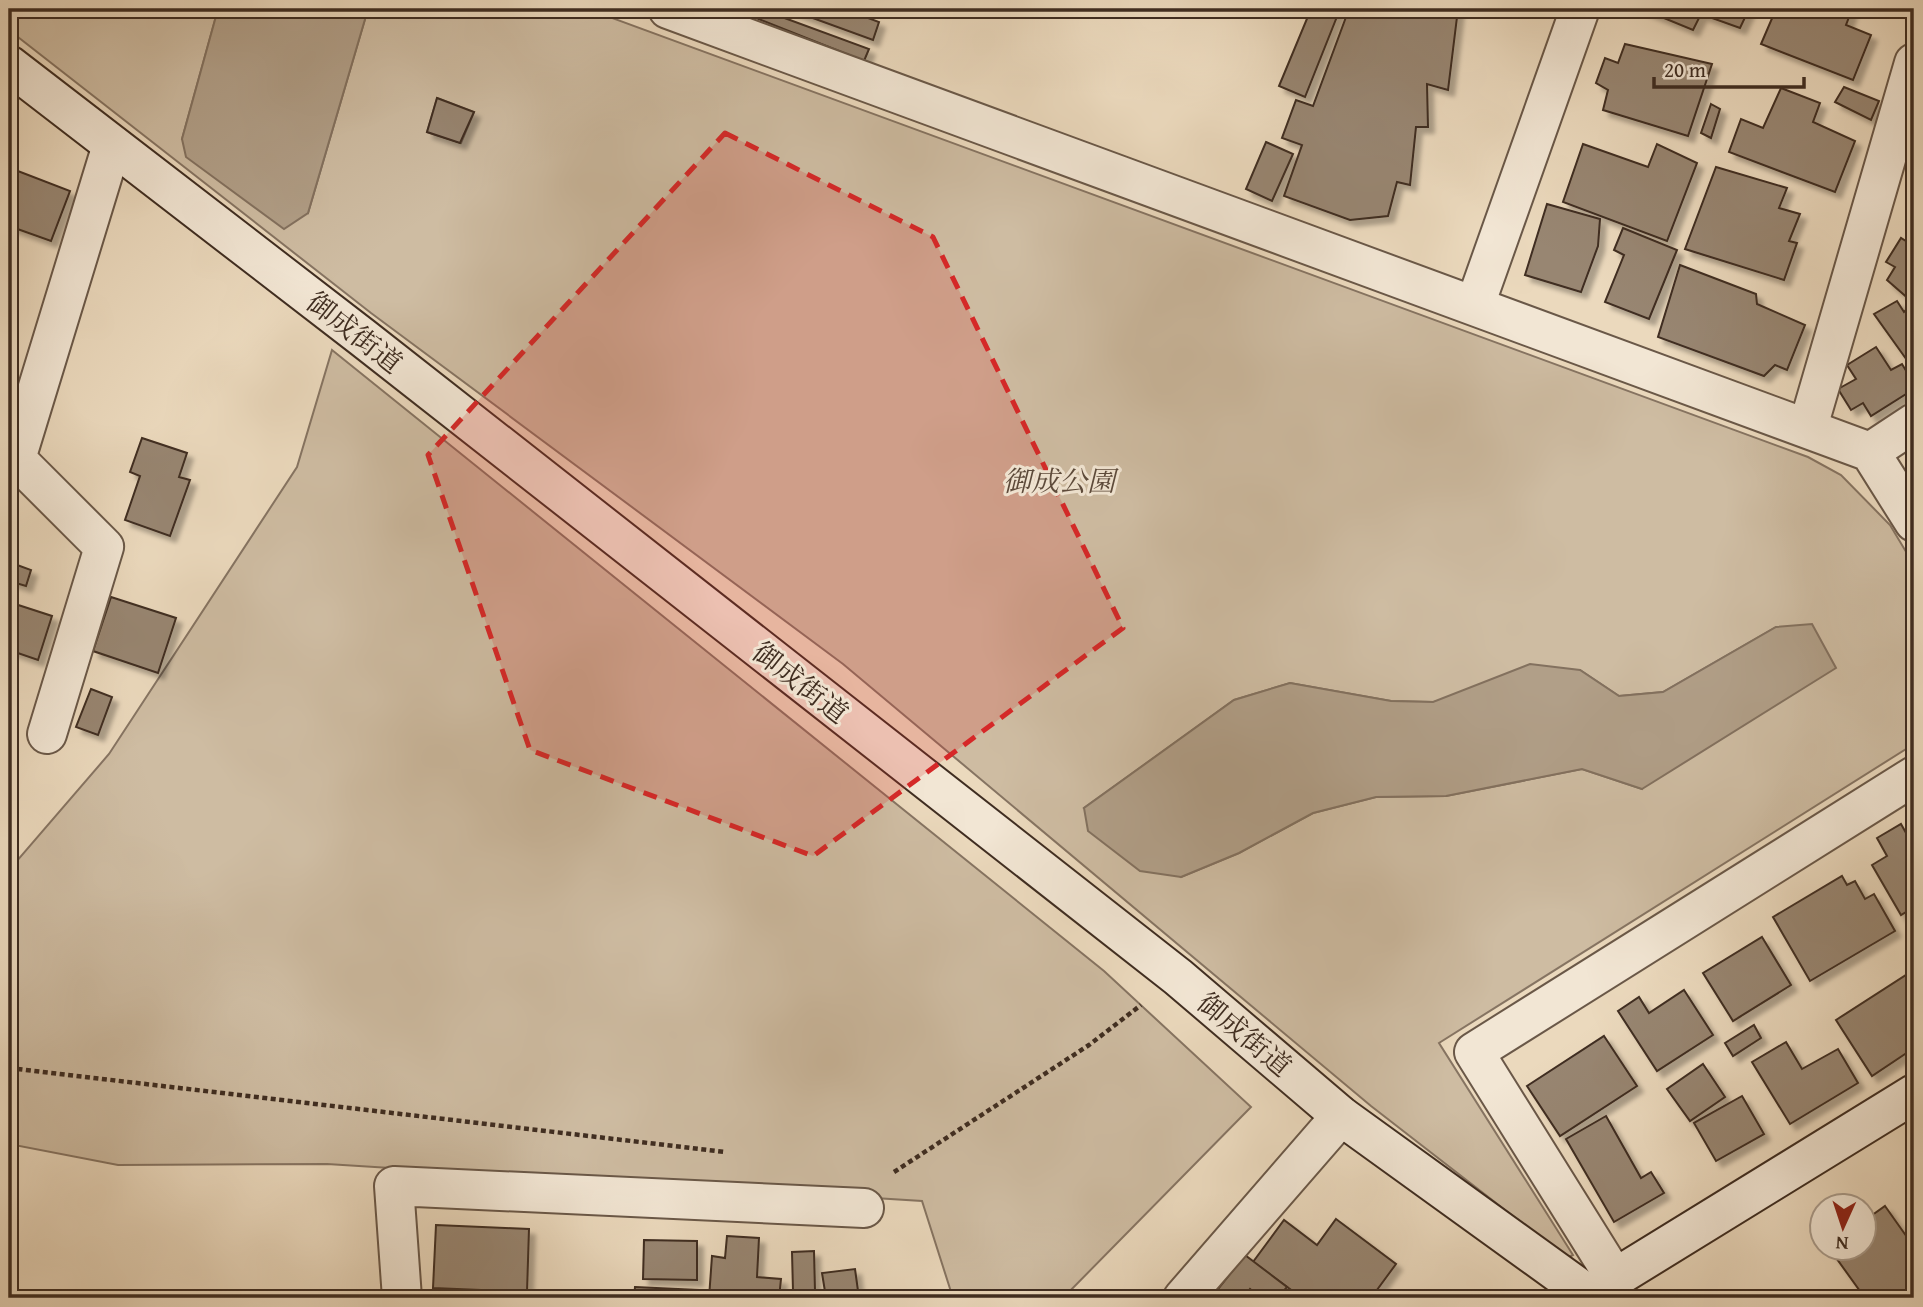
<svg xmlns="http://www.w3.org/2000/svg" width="1923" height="1307" font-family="'Gentium Book Plus','Noto Serif JP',serif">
  <defs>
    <filter id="shadow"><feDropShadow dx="6" dy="6" stdDeviation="2" flood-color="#0004"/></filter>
  </defs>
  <rect width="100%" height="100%" fill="#ebd9bd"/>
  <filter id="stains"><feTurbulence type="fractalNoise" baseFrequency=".00286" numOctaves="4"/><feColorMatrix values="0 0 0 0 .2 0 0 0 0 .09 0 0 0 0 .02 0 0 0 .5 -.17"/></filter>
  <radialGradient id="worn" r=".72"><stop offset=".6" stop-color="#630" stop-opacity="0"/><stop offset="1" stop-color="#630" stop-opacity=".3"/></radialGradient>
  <g fill="#cebca2" stroke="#867462" stroke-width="2" fill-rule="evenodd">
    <path d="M9,9H218L182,139L308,213L368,9H615L612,18L1808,457L1841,475L1890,525L1914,565V744L1439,1043L1573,1255L1567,1258L1371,1106L843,664L371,313L9,30ZM437,98L474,112L461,143L427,132ZM1776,627L1642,789L1582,769L1446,796L1376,797L1313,813L1239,853L1181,877L1084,808L1234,700L1290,683L1391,701L1434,702L1580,670L1619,696L1663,692Z"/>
    <polygon points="332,350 1104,971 1251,1107 1063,1298 953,1298 922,1201 327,1164 118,1165 9,1144 9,870 109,754 297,467"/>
  </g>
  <g fill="#b19f88" stroke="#83715f" stroke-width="2">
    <polygon points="218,9 368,9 308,213 284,229 186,157 182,139"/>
    <polygon points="1812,624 1836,668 1642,789 1582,769 1446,796 1376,797 1313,813 1239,853 1181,877 1140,871 1088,831 1084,808 1234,700 1290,683 1391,701 1433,702 1530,664 1580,670 1619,696 1663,692 1776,627"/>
  </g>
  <g fill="#988672" stroke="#3f2d21" stroke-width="2" filter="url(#shadow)">
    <polygon points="760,9 869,49 864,61 756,18"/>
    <polygon points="788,9 844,9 879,22 873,40"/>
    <polygon points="1311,9 1340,9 1305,97 1279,86"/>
    <polygon points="1349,9 1458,9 1448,90 1427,84 1428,127 1416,127 1410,185 1397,182 1388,216 1350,220 1284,196 1302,145 1282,138 1296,100 1313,106"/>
    <polygon points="1642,9 1749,9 1740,28 1701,14 1693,30"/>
    <polygon points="1776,9 1843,9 1851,12 1846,25 1871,35 1853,80 1761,44"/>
    <polygon points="1625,44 1712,64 1688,136 1603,110 1608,90 1596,83 1605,58 1618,63"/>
    <polygon points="1844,87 1879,101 1871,120 1835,102"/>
    <polygon points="1781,88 1820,103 1813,122 1855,141 1835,192 1729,152 1741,119 1763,128"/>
    <polygon points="437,98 474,112 460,143 427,132"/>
    <polygon points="1711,104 1720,109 1711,138 1701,133"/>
    <polygon points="1266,142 1293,154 1272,201 1246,189"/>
    <polygon points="1583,144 1648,167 1657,144 1697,163 1667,241 1563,202"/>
    <polygon points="1716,167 1787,188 1779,208 1800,214 1789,241 1797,243 1784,280 1685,249"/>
    <polygon points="10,168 70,191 51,241 9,226"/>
    <polygon points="1547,204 1600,219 1598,246 1581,292 1525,275"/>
    <polygon points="1623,228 1677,250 1649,319 1605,302 1624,255 1614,250"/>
    <polygon points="1914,236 1914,295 1910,300 1887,280 1895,267 1886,262 1901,238 1909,243"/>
    <polygon points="1680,265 1756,294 1757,304 1805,325 1787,370 1775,365 1764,376 1658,337"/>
    <polygon points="1897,301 1904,312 1914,302 1914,370 1874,314"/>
    <polygon points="1876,347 1891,370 1902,364 1914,384 1914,389 1871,416 1863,403 1851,410 1838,389 1856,379 1847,365"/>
    <polygon points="142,438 187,453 179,477 190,480 170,536 125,520 140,476 130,472"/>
    <polygon points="9,562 31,570 26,586 9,581"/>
    <polygon points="111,597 176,618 158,673 93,651"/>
    <polygon points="9,602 52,616 38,660 9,650"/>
    <polygon points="91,689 112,697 98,735 76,727"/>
    <polygon points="1901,824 1910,840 1914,837 1914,907 1901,915 1872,865 1887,856 1877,838"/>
    <polygon points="1842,876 1847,885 1855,881 1865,899 1874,894 1895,931 1810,981 1773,917"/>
    <polygon points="1762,937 1791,985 1733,1021 1703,973"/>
    <polygon points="1906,975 1914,988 1914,1048 1872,1076 1836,1020"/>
    <polygon points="1684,990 1713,1035 1657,1071 1618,1011 1639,997 1649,1013"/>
    <polygon points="1754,1025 1761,1038 1733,1056 1725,1043"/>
    <polygon points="1604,1036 1637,1086 1560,1136 1527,1086"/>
    <polygon points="1786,1042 1802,1069 1838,1049 1858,1083 1790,1124 1752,1062"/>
    <polygon points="1703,1064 1725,1097 1690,1121 1667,1089"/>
    <polygon points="1742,1096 1764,1134 1716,1161 1694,1123"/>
    <polygon points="1606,1116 1641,1178 1651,1172 1664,1193 1614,1222 1566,1139"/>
    <polygon points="1885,1206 1914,1247 1914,1298 1865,1298 1829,1248 1864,1248 1864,1221"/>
    <polygon points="1336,1219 1396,1264 1371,1298 1290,1298 1294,1292 1253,1262 1284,1220 1317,1245"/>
    <polygon points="436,1225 529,1229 527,1292 433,1288"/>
    <polygon points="727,1236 759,1238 757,1277 781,1279 779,1298 709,1298 712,1256 725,1258"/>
    <polygon points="644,1240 697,1241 697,1280 643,1279"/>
    <polygon points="814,1251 815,1291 793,1291 792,1252"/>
    <polygon points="1245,1255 1287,1287 1278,1298 1261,1298 1250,1289 1243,1298 1211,1298"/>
    <polygon points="855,1269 859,1298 826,1298 822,1273"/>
    <polygon points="635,1287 698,1290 697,1298 634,1298"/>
  </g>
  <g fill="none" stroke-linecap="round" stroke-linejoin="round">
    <defs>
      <g id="street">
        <polyline points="668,9 1870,452 1914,522"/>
        <polyline points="1475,305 1580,9"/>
        <polyline points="1808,427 1914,63"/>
        <polyline points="1870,452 1914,423"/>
        <polyline points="47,734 104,547 16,459 112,145"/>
        <polyline points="1615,1278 1474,1052 1914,776"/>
        <polyline points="402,1298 394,1186 864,1208"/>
        <polyline points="1183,1298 1341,1116"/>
      </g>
      <g id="secondary">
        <polyline points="9,65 362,337 1178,977 1341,1116 1593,1298"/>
        <polyline points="1589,1294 1914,1094"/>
      </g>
    </defs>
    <use href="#street" stroke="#6a5848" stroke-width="42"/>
    <use href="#secondary" stroke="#3f2d21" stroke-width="42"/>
    <g stroke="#3f2d21" stroke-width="4.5" stroke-dasharray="5 3.5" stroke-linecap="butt">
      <polyline points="9,1068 725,1152"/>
      <polyline points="894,1172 1089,1045 1141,1005"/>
    </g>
    <use href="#street" stroke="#f2e6d4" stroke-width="38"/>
    <use href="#secondary" stroke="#f2e6d4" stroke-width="38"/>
  </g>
  <path fill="#d62828" fill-opacity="0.2" stroke="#d62828" stroke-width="5" stroke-dasharray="14 9" stroke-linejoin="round" d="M725,133L933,237L1123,628L813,856L530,750L428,455Z"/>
  <g text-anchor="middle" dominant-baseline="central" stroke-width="6" stroke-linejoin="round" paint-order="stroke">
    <g font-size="28" fill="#3f2d21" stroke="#f2e6d4">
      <text transform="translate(355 332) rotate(38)">御成街道</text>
      <text transform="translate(801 682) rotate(38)">御成街道</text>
      <text transform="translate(1245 1034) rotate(40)">御成街道</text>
    </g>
    <g font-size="28" font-style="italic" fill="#5c4a3b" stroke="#f2e6d4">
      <text x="1059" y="480">御成公園</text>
    </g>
  </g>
  <rect width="1923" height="1307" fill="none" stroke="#ebd9bd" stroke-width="35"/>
  <rect x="10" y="10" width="1902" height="1286" fill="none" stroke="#3f2d21" stroke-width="3.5"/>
  <rect x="18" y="18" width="1888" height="1272" fill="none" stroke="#3f2d21" stroke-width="2"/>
  <g transform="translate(1843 1227) rotate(183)"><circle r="33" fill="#f2e6d4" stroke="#aa9c8c" stroke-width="2"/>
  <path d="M0-5L12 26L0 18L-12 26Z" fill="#8f2418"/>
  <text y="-10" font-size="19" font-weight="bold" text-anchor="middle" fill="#3f2d21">N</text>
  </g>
  <path d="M1654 77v10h150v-10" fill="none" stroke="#3f2d21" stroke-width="3.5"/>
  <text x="1664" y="77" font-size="21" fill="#3f2d21" stroke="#f2e6d4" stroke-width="5" paint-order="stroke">20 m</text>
  <rect width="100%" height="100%" filter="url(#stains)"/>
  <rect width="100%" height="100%" fill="url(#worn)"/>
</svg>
